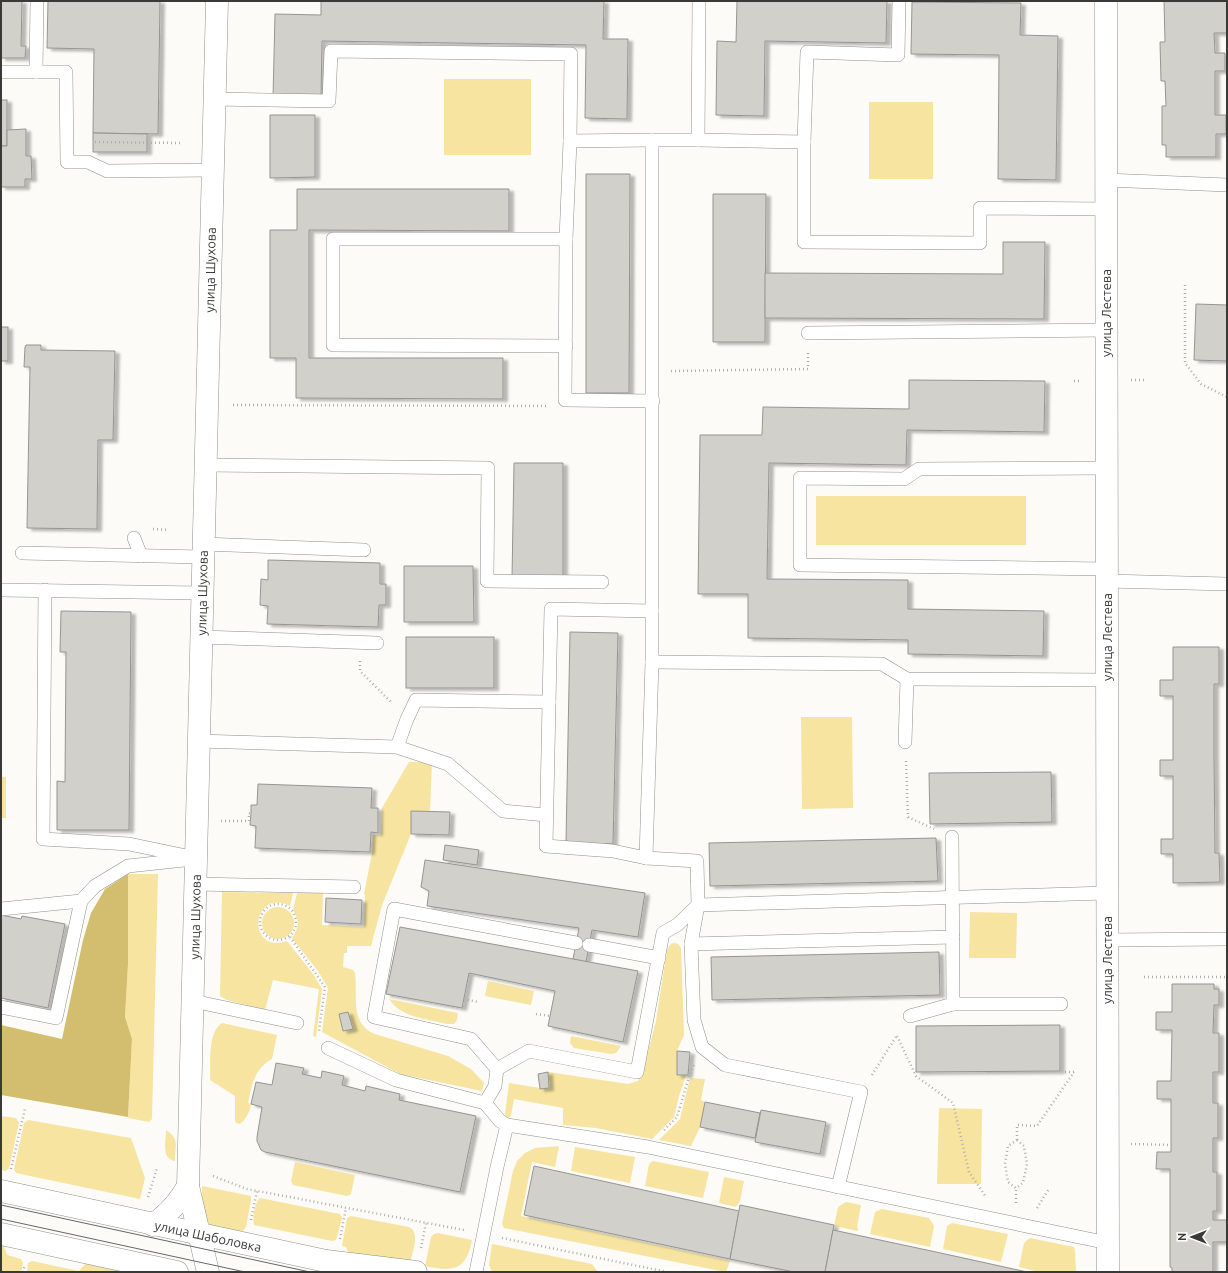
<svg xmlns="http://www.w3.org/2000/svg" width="1228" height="1273" font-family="Ubuntu,sans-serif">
  <defs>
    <filter id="shadow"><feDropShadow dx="4.5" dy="2.5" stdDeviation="1" flood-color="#0004"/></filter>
  </defs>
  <rect width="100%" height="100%" fill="#fcfbf7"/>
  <g fill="#f6e4a0">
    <rect x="444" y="79" width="87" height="76"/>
    <rect x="869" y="102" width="64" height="77"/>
    <rect x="816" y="496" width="210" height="49"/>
    <polygon points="801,717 852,717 853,808 802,809"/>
    <path d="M409,762H432L430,811H411V834L382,905L371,946H347V953H344L343,967L353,970L355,973C358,995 349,1024 375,1034L448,1056L471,1069L484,1083L482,1091L400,1074L322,1032L328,988L318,971L292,938C299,928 300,920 293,910L297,893H323L322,925L364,927L365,895L364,894L372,853L373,835H381L382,808Z"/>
    <rect x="1" y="777" width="5" height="41"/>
    <polygon points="128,874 158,874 152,1119 149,1122 128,1118 132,1039 125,1017 128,964"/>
    <path d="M222,892L293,893L290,906C251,887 246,955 287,941L313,974L322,989L316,1037L313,1036L319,989L273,980L265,1010L227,1000L220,996Z"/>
    <circle cx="278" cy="923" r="16"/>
    <polygon points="970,912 1017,913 1016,958 969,958"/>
    <polygon points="674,943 678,944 681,948 684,1035 677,1051 677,1075 686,1075 679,1096 674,1117 652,1139 596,1128 563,1125 563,1108 514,1099 511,1115 509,1118 506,1117 505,1114 509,1083 540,1088 540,1089 549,1088 548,1072 628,1084 638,1081 642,1075 656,1021 667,950 671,944"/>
    <polygon points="488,981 534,991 531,1005 485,996"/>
    <path d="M389,999L458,1013L457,1020L454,1024H447C428,1019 401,1018 389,999Z"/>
    <path d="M222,1023L277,1035L272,1059C254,1069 252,1085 248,1103L251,1104C250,1112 246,1119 240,1124L236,1123L235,1120V1096L210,1080C211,1064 207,1033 222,1023Z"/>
    <polygon points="571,1036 621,1046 616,1053 611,1054 574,1048 570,1043"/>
    <polygon points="690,1078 705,1079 701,1100 705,1102 700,1127 691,1146 659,1140 680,1119"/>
    <polygon points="939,1108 982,1109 981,1184 937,1184"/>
    <polygon points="1,1116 16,1118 19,1123 9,1168 6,1171 1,1170"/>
    <polygon points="28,1120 131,1138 145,1178 140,1199 16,1173 14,1169 24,1123"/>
    <path d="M166,1130C180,1139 175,1145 175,1161C161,1159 166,1141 166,1130Z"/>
    <polygon points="559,1146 555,1167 532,1162 521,1216 730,1261 726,1272 504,1228 502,1224 513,1171 517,1161 525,1153 535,1148"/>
    <polygon points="575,1147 635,1157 630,1183 571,1171"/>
    <polygon points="653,1161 709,1172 703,1198 645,1186 649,1164"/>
    <polygon points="295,1162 355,1175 351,1194 347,1196 293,1185 291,1181"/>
    <polygon points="724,1177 744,1181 740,1201 736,1207 719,1203"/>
    <path d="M202,1186L251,1196V1200L246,1227L239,1235C232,1233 223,1232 217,1229C201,1223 202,1200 202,1186Z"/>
    <path d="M260,1198L340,1214L342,1218L336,1240L332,1241L254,1225C252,1218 255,1202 260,1198Z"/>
    <polygon points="846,1202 861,1205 857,1227 858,1228 858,1231 834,1226 838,1207"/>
    <polygon points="882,1209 929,1218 934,1226 930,1247 870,1234 875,1212"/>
    <path d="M351,1216L409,1227C421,1233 412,1253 410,1264L349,1255L346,1247L342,1246L347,1218Z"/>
    <polygon points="952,1223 1008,1234 1001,1262 943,1249 947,1226"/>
    <path d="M438,1233L472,1240C466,1271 453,1272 425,1266L431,1237L434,1234Z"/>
    <polygon points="1030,1238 1074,1247 1075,1251 1076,1272 1039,1272 1019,1267 1024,1243"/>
    <polygon points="1,1240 3,1243 7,1255 21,1259 23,1263 21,1272 1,1272"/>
    <polygon points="492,1244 592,1264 598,1272 492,1272 489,1265"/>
    <polygon points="32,1261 79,1271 88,1261 127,1272 27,1272 28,1263"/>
  </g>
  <polygon fill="#d3be6f" points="128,874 128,964 125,1017 132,1039 128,1117 1,1095 1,1025 62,1039 83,940 91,913 105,889"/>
  <g fill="#d1d0cb" stroke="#969591" filter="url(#shadow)">
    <polygon points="1,1 22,1 21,46 26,46 25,58 1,58"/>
    <polygon points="48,1 160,1 158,134 93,133 94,49 47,48"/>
    <polygon points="321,1 604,1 603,39 628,39 627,119 585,118 586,45 322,41 321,99 273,98 275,14 321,15"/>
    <polygon points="737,1 887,1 886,43 765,41 764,116 716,115 717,41 736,42"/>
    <polygon points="1164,1 1227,1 1227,33 1214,33 1215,53 1225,53 1225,71 1215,71 1215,115 1226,115 1226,134 1216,134 1216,157 1166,157 1166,145 1162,145 1162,106 1166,106 1165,81 1161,81 1160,42 1165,42"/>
    <polygon points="912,2 1021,3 1020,35 1058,36 1056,180 998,179 999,55 911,54"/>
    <rect x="1" y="100" width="6" height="46"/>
    <polygon points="270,115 315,115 315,177 270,178"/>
    <polygon points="26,129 26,156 31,156 32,179 25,179 25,187 1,187 1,146 7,146 7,130"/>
    <polygon points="93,133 147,134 147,152 93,152"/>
    <polygon points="586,174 630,174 629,393 586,393"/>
    <polygon points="297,189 509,189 509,231 309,230 309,358 503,358 503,399 296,398 296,358 270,358 270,230 297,230"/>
    <polygon points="713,194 766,194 765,342 713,342"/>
    <polygon points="1003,242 1045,242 1044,319 765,318 765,273 1003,274"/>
    <polygon points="1196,304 1227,305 1227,361 1194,360"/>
    <rect x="1" y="327" width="7" height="34"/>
    <polygon points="26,345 41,345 41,350 115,351 113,440 98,440 97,529 27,528 30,367 24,367 25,347"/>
    <polygon points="909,380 1045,381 1044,432 907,430 906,465 769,463 767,579 908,580 908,609 1044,611 1043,656 908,654 908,640 748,638 748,594 698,594 700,435 762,435 763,407 909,409"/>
    <polygon points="514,463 563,463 563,578 512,578"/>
    <polygon points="268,560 380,563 380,584 386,584 386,605 379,605 378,627 267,624 268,606 260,605 261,579 268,580"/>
    <polygon points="404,566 473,566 474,622 404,622"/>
    <polygon points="61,611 131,612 129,830 57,830 57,781 65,782 66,652 60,652"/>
    <polygon points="570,632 618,633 613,844 566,843"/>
    <rect x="406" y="637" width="88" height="51"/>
    <polygon points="1173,647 1219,647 1219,684 1214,684 1214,758 1215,853 1219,853 1220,882 1173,883 1173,854 1161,854 1161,839 1173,839 1173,776 1160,776 1160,760 1173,760 1173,696 1160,696 1160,680 1173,680"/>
    <polygon points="1051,772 1052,822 930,824 929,773"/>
    <polygon points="258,784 372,788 371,808 378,808 378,833 371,832 370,852 255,848 256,826 250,825 251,813 251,805 257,805"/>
    <polygon points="411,811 450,812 449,835 411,834"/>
    <polygon points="936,838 938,881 710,886 709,843"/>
    <polygon points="445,845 479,850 477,865 443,860"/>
    <polygon points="425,860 645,893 638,937 592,930 586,962 573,959 579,928 427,906 429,891 421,887"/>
    <polygon points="326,898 362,900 361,924 325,922"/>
    <polygon points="1,915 21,919 22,916 65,924 48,1008 1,998"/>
    <polygon points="400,927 638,971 623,1042 548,1026 555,991 469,973 462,1008 386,994"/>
    <polygon points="939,952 940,995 712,1000 711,957"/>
    <polygon points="1172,984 1214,984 1214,989 1219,989 1219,1005 1214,1005 1213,1033 1219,1033 1219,1072 1213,1072 1213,1103 1218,1103 1218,1138 1213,1138 1213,1172 1217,1172 1217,1211 1213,1211 1213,1220 1227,1220 1227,1242 1213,1242 1213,1272 1172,1272 1172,1268 1170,1267 1170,1169 1156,1169 1157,1152 1171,1152 1171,1099 1157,1099 1157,1081 1171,1081 1172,1030 1156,1030 1156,1012 1172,1012"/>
    <polygon points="348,1012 353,1029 343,1031 339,1014"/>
    <polygon points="1060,1025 1060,1071 916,1072 916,1026"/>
    <polygon points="677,1051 690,1052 688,1075 677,1075"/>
    <polygon points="276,1063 304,1068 302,1074 321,1078 322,1071 344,1076 342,1085 365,1091 366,1086 400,1094 399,1100 476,1116 460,1192 265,1152 261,1150 257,1141 257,1137 262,1107 251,1104 256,1082 272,1085"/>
    <polygon points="548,1072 549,1088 540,1089 538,1074"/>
    <polygon points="705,1102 760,1113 755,1138 700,1127"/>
    <polygon points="761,1110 826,1122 820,1154 755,1142"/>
    <polygon points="534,1166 739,1211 730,1259 524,1215"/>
    <polygon points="740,1205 834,1225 825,1272 794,1272 730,1259"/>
    <polygon points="833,1230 936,1252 1027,1272 825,1272"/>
  </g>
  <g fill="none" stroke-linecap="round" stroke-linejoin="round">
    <defs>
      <g id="lane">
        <polyline points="1,72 66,72 67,162 88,162 107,171 212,170"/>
        <polyline points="36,72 37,1"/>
        <polyline points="214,99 329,101 331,51 571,54 570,141 566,239 565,400 653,401"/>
        <polyline points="698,140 804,142 807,52 898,55 899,1"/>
        <polyline points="570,141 652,140"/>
        <polyline points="804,142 804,242 980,243 980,208 1106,209"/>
        <polyline points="1106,180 1227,185"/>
        <polyline points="566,239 333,239 333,345 566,346"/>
        <polyline points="808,333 1106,330"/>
        <polyline points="205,465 488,468 487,581 602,582"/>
        <polyline points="1106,468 919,469 904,479 800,478 800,565 1106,569"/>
        <polyline points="134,538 141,556"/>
        <polyline points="203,544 364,550"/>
        <polyline points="22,553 202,557"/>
        <polyline points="1106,581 1227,584"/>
        <polyline points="1,590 201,593"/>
        <polyline points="45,590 43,839 129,844 196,858"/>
        <polyline points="652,611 551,609 546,846 613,851 646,858 697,861 698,905 691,944 694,1020 702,1047 725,1065 861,1092 838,1187"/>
        <polyline points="201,637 377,643"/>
        <polyline points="652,662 882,664 907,679 1107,680"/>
        <polyline points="198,741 397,747 448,764 503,811 546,815"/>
        <polyline points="905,742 907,679"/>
        <polyline points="397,747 407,719 416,700 549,702"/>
        <polyline points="646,858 652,662 652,140 698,140 699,1"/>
        <polyline points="195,884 354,887"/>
        <polyline points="1,909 81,901"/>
        <polyline points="1107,940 1227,939"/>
        <polyline points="691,944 953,937"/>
        <polyline points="589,945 659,958"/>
        <polyline points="193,1001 297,1023"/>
        <polyline points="953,1004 1061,1004"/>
        <polyline points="1,1007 56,1018 81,901 95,886 128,866 184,860"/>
        <polyline points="910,1016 953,1004 952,837"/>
        <polyline points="328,1048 396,1080 485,1103 500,1121 507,1125"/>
        <polyline points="497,1069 529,1051 637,1072 663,933 677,925 698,905 1107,893"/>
        <polyline points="485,1103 495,1086 497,1069 471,1039 374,1017 394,909 576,943"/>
        <polyline points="476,1272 497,1167 507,1125 648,1147 1108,1243"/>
      </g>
      <g id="street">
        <path d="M153,1225C169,1213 178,1203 188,1186"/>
        <polyline points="208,1272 188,1186 217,1"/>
      </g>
      <g id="secondary">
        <polyline points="1106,1 1108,1272"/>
        <polyline points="1,1191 326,1261 416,1272"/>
        <polyline points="1,1234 177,1272"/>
      </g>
    </defs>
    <use href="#lane" stroke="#8f8f8b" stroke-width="14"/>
    <use href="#street" stroke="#8f8f8b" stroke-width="23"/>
    <use href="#secondary" stroke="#8f8f8b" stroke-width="23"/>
    <g stroke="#b0afac" stroke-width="2.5" stroke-dasharray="1 3" stroke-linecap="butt">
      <polyline points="95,142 180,143"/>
      <polyline points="1185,285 1185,363 1201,384 1227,397"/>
      <polyline points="671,371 808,369 808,353"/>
      <polyline points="1131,380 1147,380"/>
      <polyline points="1074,381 1082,381"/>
      <polyline points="233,405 546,406"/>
      <polyline points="153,529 169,530"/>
      <polyline points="360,661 360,671 392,703"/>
      <polyline points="906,761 908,817 934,829"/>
      <polyline points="221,821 249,821 249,813 251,814"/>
      <circle cx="278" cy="922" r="18"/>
      <polyline points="290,937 325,987 319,1031"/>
      <polyline points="1144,977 1227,977"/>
      <polyline points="464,999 478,1002"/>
      <polyline points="536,1014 550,1016"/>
      <polyline points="897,1036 916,1076 953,1103 969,1172 986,1197"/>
      <polyline points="1065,1072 1074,1072"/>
      <polyline points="872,1075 897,1035"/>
      <polyline points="664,1130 677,1117 689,1077 694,1065"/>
      <polygon points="1017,1140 1024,1146 1027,1164 1023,1183 1016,1188 1008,1182 1005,1164 1008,1146"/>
      <polyline points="1017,1140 1017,1125 1037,1126 1074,1072"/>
      <polyline points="1131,1144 1171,1145"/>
      <polyline points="11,1169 25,1109"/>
      <polyline points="213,1176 247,1189 464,1230"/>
      <polyline points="148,1197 157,1168"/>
      <polyline points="1016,1203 1016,1188"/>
      <polyline points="1037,1208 1049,1189"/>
      <polyline points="251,1220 257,1191"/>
      <polyline points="502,1238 667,1272"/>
      <polyline points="340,1239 346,1208"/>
      <polyline points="421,1248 426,1223"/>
      <polyline points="23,1272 25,1265"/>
    </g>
    <use href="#lane" stroke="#fff" stroke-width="13"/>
    <use href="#street" stroke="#fff" stroke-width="22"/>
    <use href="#secondary" stroke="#fff" stroke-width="22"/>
    <g stroke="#686765" stroke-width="1">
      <polyline points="1,1205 310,1272"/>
      <polyline points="1,1219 245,1272"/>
    </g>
  </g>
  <g text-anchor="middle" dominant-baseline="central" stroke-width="4" stroke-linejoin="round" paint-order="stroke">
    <g font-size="13" fill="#393937" stroke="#fff">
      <text transform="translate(210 270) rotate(-89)">улица Шухова</text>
      <text transform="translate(1106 313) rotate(-90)">улица Лестева</text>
      <text transform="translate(202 593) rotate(-89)">улица Шухова</text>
      <text transform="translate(1107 637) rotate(-90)">улица Лестева</text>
      <text transform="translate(195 917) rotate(-89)">улица Шухова</text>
      <text transform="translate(1107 960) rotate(-90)">улица Лестева</text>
      <text transform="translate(208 1236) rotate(12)">улица Шаболовка</text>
    </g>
  </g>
  <rect width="1228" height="1273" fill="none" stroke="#393937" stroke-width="4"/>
  <g transform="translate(1192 1237) rotate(270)" stroke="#ffffff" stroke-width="3" paint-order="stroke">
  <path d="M0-3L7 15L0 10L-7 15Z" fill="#393937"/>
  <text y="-6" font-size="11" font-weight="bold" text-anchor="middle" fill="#393937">N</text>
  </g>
</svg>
